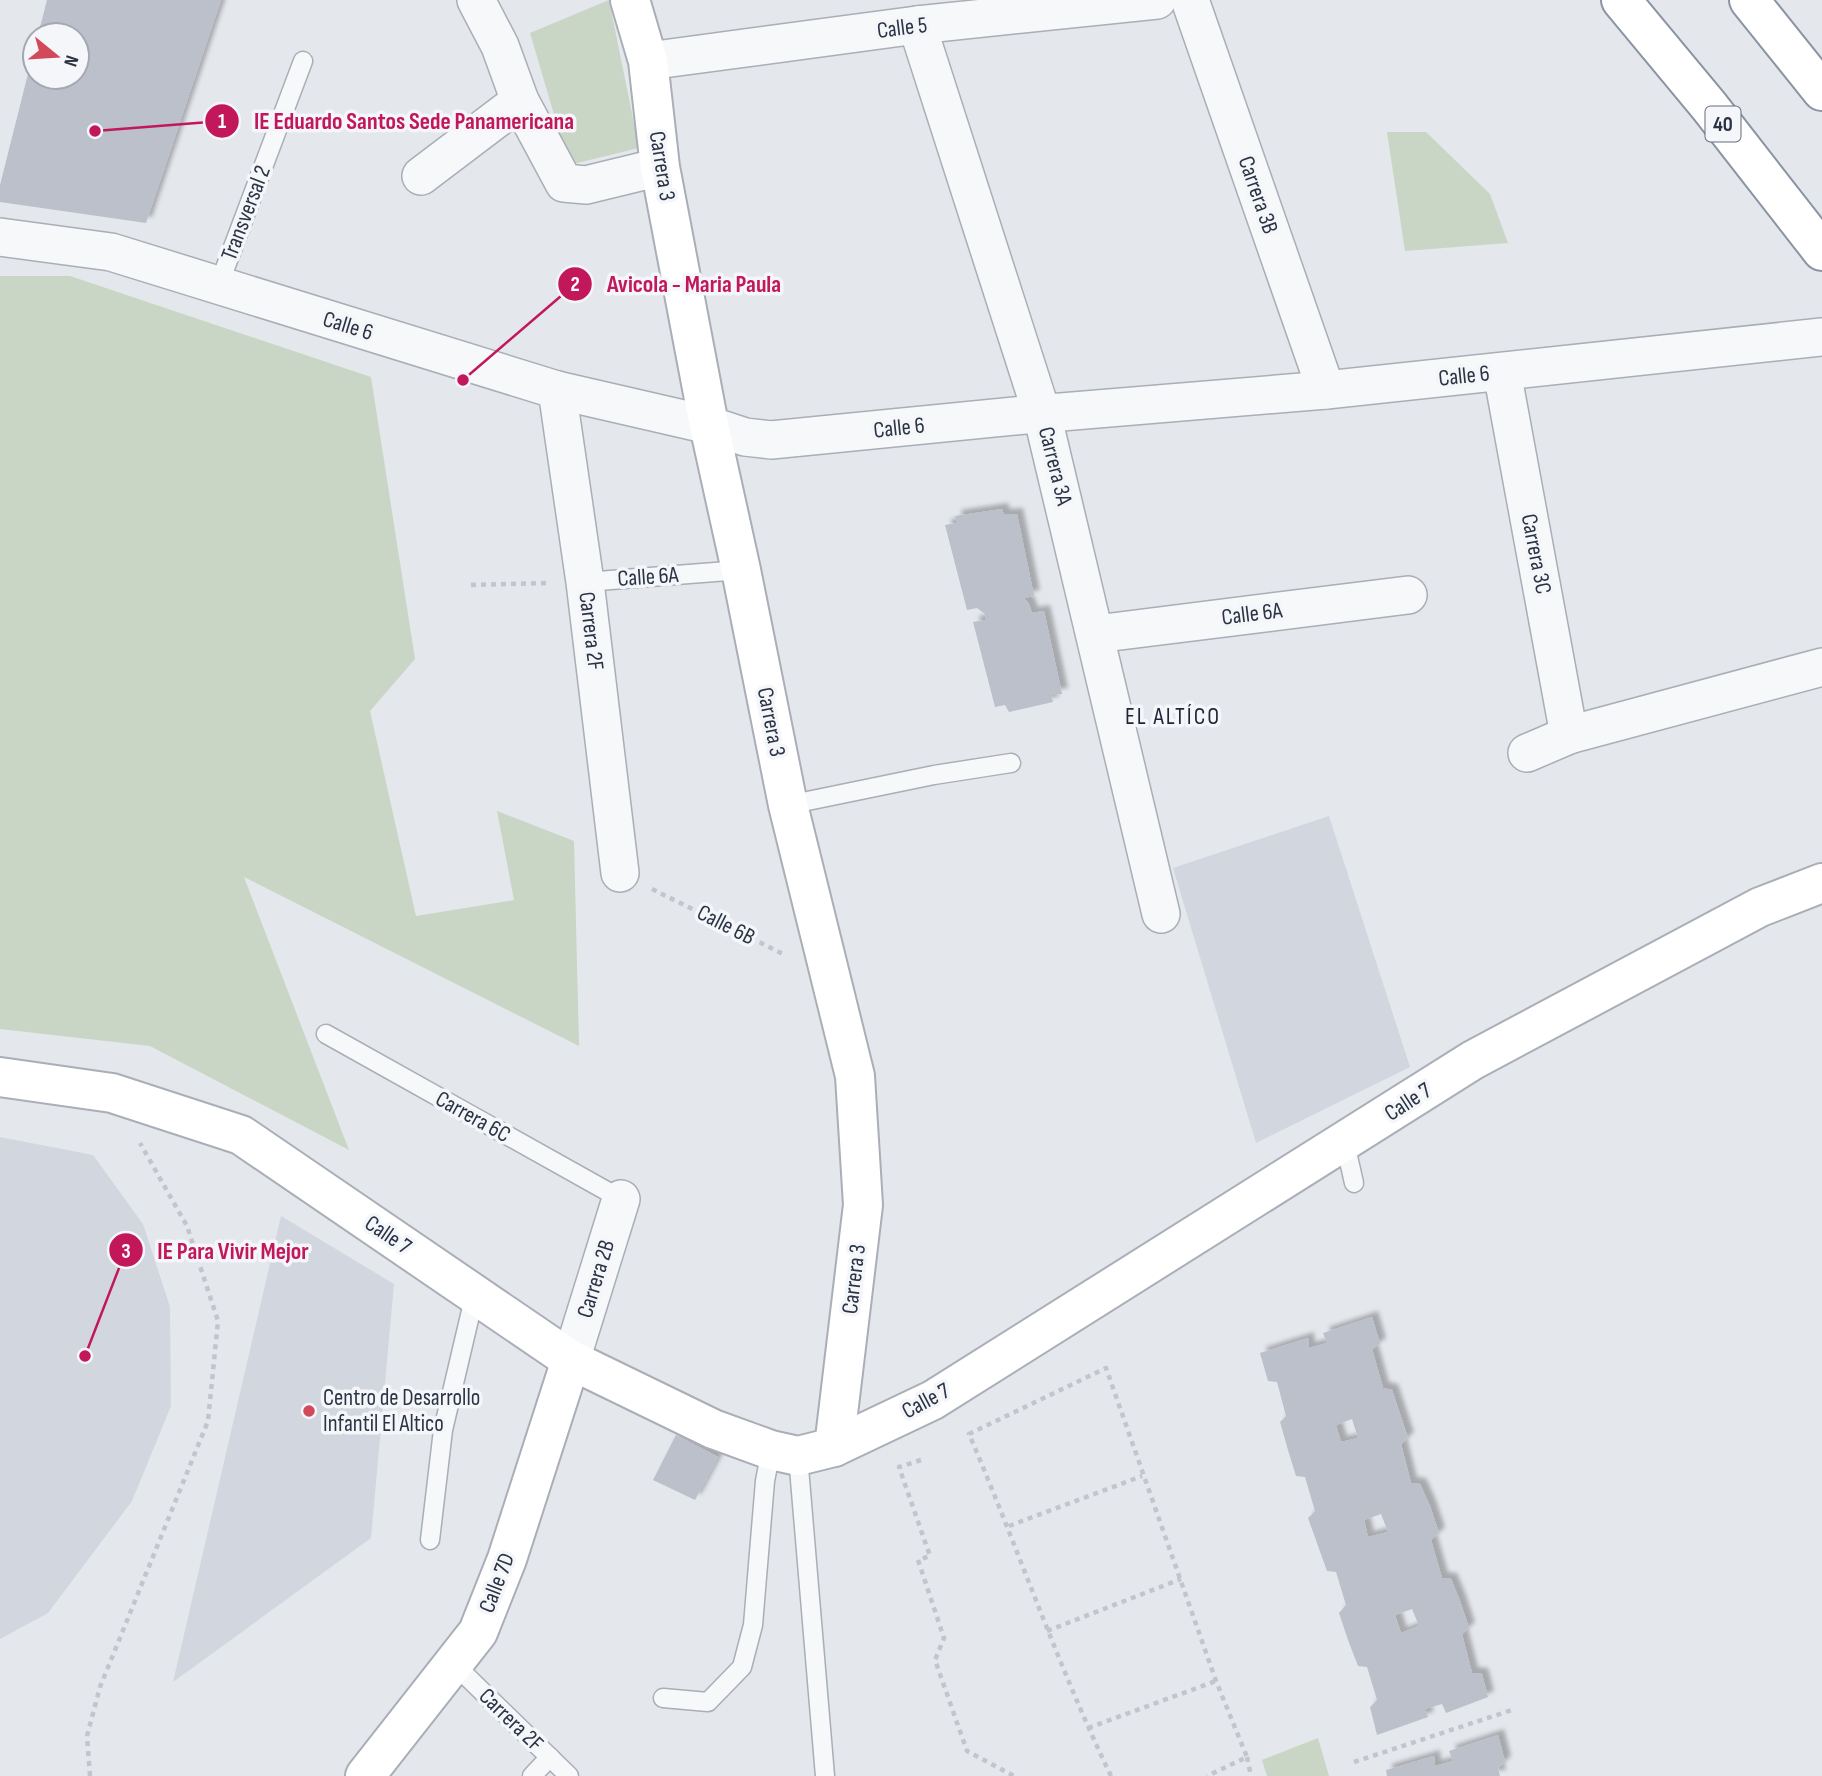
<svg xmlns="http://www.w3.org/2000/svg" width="1822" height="1776" font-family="'Sofia Sans Condensed',sans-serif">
  <defs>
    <filter id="shadow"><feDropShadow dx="6" dy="-6" stdDeviation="2" flood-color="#0004"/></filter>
  </defs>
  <rect width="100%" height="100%" fill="#e4e7ec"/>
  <g fill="#d2d6de">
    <polygon points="1329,816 1410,1067 1256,1143 1173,868"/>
    <polygon points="0,1137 93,1155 143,1224 170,1307 171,1406 132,1501 48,1613 0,1639"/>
    <polygon points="281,1216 394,1284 371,1538 173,1682"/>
  </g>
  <g fill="#c9d6c5">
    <polygon points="609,0 639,148 569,165 530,33"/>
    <polygon points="1387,132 1426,132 1490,194 1508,243 1405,251"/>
    <polygon points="0,276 70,276 371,377 415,659 370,711 416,916 514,900 497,811 574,841 579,1046 244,877 349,1150 150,1046 0,1029"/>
    <polygon points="1318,1738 1329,1776 1267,1776 1262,1760"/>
  </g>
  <g fill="#bbc0ca" fill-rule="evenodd" filter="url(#shadow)">
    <polygon points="47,0 221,0 146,223 0,202 0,185 34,50 35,77 77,77 77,35 38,35"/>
    <polygon points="1002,509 1004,515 1017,514 1034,596 1024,598 1029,604 1032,613 1044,611 1062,694 1051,695 1053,702 1009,712 1005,705 995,707 973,622 985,620 985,614 977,608 967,610 945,525 957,523 955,516"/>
    <path d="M1372,1317L1380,1344L1372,1349L1383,1388L1392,1390L1408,1438L1401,1444L1411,1483L1420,1484L1430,1506L1439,1533L1431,1540L1442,1578L1451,1579L1460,1601L1469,1628L1462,1634L1472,1673L1482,1674L1488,1697L1446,1713L1442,1704L1425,1709L1428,1717L1377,1735L1370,1707L1377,1700L1367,1667L1358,1666L1348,1640L1339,1613L1346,1605L1336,1572L1327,1571L1308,1518L1315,1511L1305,1477L1296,1476L1288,1450L1280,1422L1286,1416L1277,1382L1268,1381L1260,1353L1308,1338L1309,1348L1327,1343L1323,1333ZM1352,1419L1358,1438L1341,1442L1336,1425ZM1381,1514L1388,1532L1368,1537L1364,1520ZM1412,1609L1419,1626L1401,1633L1395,1615Z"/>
    <polygon points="676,1435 718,1457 695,1500 653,1480"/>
    <polygon points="1498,1735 1505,1762 1498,1768 1500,1776 1387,1776 1386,1770 1434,1756 1435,1766 1453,1761 1449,1751"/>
  </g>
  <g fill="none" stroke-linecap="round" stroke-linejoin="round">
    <defs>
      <g id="lane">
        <polyline points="218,287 303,61"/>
        <polyline points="585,582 741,570"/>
        <polyline points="788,805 934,775 1011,763"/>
        <polyline points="326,1034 621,1199"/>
        <polyline points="1345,1143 1354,1183"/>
        <polyline points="798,1456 825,1776"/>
        <polyline points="430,1540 443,1430 475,1294"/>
        <polyline points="454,1664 569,1776"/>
        <polyline points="663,1698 708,1702 742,1667 753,1625 765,1481 771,1450"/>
        <polyline points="532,1776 550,1757"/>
      </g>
      <g id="street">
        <polyline points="476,0 500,46 520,101 564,183 586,185 660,167"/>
        <polyline points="1190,0 1326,390"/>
        <polyline points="917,25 1042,414 1161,914"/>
        <polyline points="648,61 917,25 1157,0"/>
        <polyline points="421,176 520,101"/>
        <polyline points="0,237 111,252 557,390 709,425 745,437 771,440 1025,415 1326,390 1822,337"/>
        <polyline points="1502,372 1569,735"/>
        <polyline points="557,390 585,582 620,873"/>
        <polyline points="1096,634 1408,595"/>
        <polyline points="1527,753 1569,735 1822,667"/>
        <polyline points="571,1360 621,1199"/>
      </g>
      <g id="secondary">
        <polyline points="630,0 648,61 660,167 709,425 741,570 788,805 855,1076 863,1205 834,1447"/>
        <polyline points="0,1077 112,1093 241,1135 571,1360 713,1429 771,1450 798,1456 834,1447 933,1400 1473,1060 1760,907 1822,883"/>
        <polyline points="365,1776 478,1632 507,1559 571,1360"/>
      </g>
      <g id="highway">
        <polyline points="1621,0 1709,106 1822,251"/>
        <polyline points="1749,0 1822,91"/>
      </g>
    </defs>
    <use href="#lane" stroke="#a9aeb7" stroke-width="21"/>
    <use href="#street" stroke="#a9aeb7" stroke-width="40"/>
    <use href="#secondary" stroke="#a9aeb7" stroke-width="42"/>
    <use href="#highway" stroke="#8b94a3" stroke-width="42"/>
    <g stroke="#c2c5cb" stroke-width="4.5" stroke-dasharray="5 5" stroke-linecap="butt">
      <polyline points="471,585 548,583"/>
      <polyline points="652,889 785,955"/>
      <polyline points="921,1460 899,1467 930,1556 918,1560 944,1638 935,1660 967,1751 1014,1776"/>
      <polyline points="1009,1526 1142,1476"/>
      <polyline points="1047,1631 1181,1579"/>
      <polyline points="1088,1728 1216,1681"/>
      <polyline points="1247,1757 1251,1776"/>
      <polyline points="1354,1762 1515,1709"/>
      <polyline points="90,1776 87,1736 100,1687 208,1421 218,1321 187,1226 140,1143"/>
      <path d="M1111,1776C1057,1664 1018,1548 969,1434L1106,1368L1216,1681L1247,1757L1207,1776"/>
    </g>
    <use href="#lane" stroke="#f7f8fa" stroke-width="18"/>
    <use href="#street" stroke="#f7f8fa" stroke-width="37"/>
    <use href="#secondary" stroke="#fff" stroke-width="38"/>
    <use href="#highway" stroke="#fff" stroke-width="38"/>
  </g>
  <circle fill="#d1495b" stroke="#f4f6f9" stroke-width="2.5" cx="309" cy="1411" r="7"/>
  <g text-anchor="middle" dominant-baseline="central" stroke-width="7" stroke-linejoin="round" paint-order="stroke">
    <rect fill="#f4f6f9" stroke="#676e7b" stroke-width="2" x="1705.5" y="106.5" width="35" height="35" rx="5"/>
    <g font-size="21" font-weight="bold" fill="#2b3445">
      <text x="1723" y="124">40</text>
    </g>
    <g font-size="23" fill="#2b3445" stroke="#f4f6f9">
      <text transform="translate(902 28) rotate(-7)">Calle 5</text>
      <text transform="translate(662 166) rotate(81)">Carrera 3</text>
      <text transform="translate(1258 195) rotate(71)">Carrera 3B</text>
      <text transform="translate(246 213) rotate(-69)">Transversal 2</text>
      <text transform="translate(348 326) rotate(17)">Calle 6</text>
      <text transform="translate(1464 376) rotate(-6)">Calle 6</text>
      <text transform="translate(899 428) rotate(-6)">Calle 6</text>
      <text transform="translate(1055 466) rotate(76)">Carrera 3A</text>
      <text transform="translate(1536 554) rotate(79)">Carrera 3C</text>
      <text transform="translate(648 577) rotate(-4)">Calle 6A</text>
      <text transform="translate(1252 614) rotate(-7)">Calle 6A</text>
      <text transform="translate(591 631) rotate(83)">Carrera 2F</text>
      <text transform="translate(771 722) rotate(79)">Carrera 3</text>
      <text transform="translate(726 925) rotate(27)">Calle 6B</text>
      <text transform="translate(1408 1102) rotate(-33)">Calle 7</text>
      <text transform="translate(473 1117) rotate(29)">Carrera 6C</text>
      <text transform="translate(388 1235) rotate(34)">Calle 7</text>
      <text transform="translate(596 1279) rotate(-73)">Carrera 2B</text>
      <text transform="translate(854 1279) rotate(-83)">Carrera 3</text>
      <text transform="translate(926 1401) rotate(-28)">Calle 7</text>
      <text transform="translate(497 1583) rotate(-69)">Calle 7D</text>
      <text transform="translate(511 1720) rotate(44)">Carrera 2F</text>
    </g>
    <g font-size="23" fill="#2b3445" stroke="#f4f6f9" text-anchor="start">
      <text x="323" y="1398">Centro de Desarrollo<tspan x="323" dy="26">Infantil El Altico</tspan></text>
    </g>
    <g font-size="24" letter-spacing="2" fill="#1d2536" stroke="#f4f6f9">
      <text x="1173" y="716">EL ALTÍCO</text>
    </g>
  </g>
  <path fill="none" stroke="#c2185b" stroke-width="2.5" d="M95 131L222 121M463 380L575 284M85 1356L126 1250"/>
  <g fill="#c2185b" stroke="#f4f6f9" stroke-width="2.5">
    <circle cx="95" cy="131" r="7"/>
    <circle cx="463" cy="380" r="7"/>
    <circle cx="85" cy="1356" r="7"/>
    <circle cx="222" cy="121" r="18"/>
    <circle cx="575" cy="284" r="18"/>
    <circle cx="126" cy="1250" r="18"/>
  </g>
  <g font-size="21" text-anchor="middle" font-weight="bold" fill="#fff">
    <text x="222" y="128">1</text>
    <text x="575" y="291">2</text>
    <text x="126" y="1258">3</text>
  </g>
  <g font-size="24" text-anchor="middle" font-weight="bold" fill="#c2185b" stroke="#f4f6f9" stroke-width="7" stroke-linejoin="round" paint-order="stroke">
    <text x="414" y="129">IE Eduardo Santos Sede Panamericana</text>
    <text x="694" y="292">Avicola - Maria Paula</text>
    <text x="233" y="1259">IE Para Vivir Mejor</text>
  </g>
  <g transform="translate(56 56) rotate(108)"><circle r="33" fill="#f4f6f9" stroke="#a4a8b1" stroke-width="2"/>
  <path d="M0-5L12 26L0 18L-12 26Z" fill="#d1495b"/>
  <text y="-10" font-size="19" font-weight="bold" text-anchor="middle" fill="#2b3445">N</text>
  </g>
</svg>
